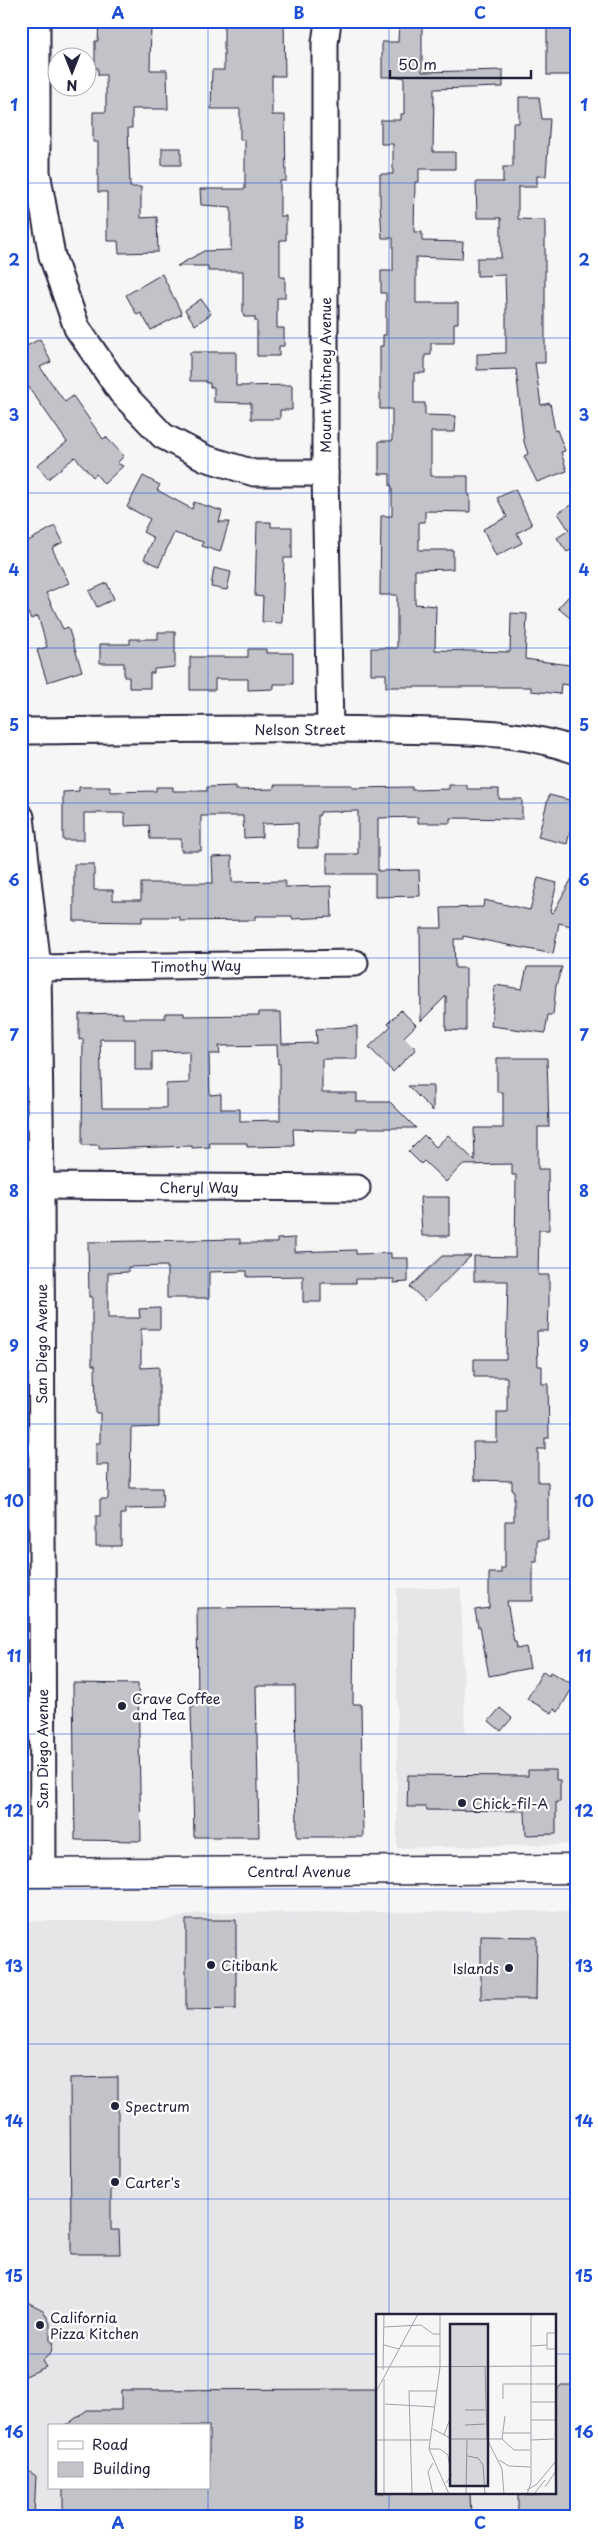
<svg xmlns="http://www.w3.org/2000/svg" width="598" height="2537" font-family="'Playpen Sans',sans-serif">
  <rect width="100%" height="100%" fill="#f6f6f7"/>
  <filter id="ink" filterUnits="userSpaceOnUse"><feTurbulence type="fractalNoise" baseFrequency=".02" numOctaves="2"/><feDisplacementMap in="SourceGraphic" scale="10" xChannelSelector="R" yChannelSelector="G"/><feConvolveMatrix kernelMatrix="1 2 1 2 8 2 1 2 1" color-interpolation-filters="sRGB"/></filter>
  <g filter="url(#ink)">
    <g fill="#e6e6e9" fill-rule="evenodd">
      <polygon points="397,1588 461,1588 465,1733 577,1733 577,1844 397,1848"/>
      <path d="M577,1911V2516H21V1921H164L196,1913ZM377,2316H554V2493H377ZM49,2426H209V2488H49Z"/>
    </g>
    <g fill="#c2c2c9" stroke="#22223b" fill-rule="evenodd">
      <polygon points="99,21 151,21 150,70 167,70 168,109 132,109 132,128 128,128 130,187 141,187 141,218 157,217 158,252 119,253 118,241 107,241 107,192 98,192 98,142 93,142 93,112 106,112 106,75 98,75 98,68 95,68 95,41 98,41"/>
      <polygon points="224,21 284,21 285,76 272,76 272,115 285,115 286,181 280,181 280,216 286,216 286,240 280,240 280,277 285,277 285,298 277,298 277,328 284,328 284,346 279,346 279,356 257,356 257,321 255,321 255,317 244,317 243,313 243,271 208,271 208,266 177,266 204,251 231,250 231,207 201,205 200,189 245,189 245,140 240,140 240,109 211,109 212,70 224,70"/>
      <polygon points="399,21 422,21 422,72 503,70 503,87 434,89 433,152 455,152 455,169 419,169 419,182 415,182 414,232 422,232 422,241 463,242 462,259 416,257 416,303 458,303 458,323 454,323 454,343 431,343 431,355 425,355 425,373 414,373 414,403 425,403 425,415 456,416 455,432 431,432 431,476 468,476 468,495 470,495 470,512 425,511 425,522 419,522 419,550 453,550 453,569 415,570 415,604 436,606 435,650 510,652 511,613 527,614 525,659 577,666 576,686 561,684 560,694 531,691 531,687 386,687 386,674 371,674 371,648 397,648 397,595 380,595 381,516 392,516 392,486 390,486 390,474 379,474 379,441 392,441 392,409 380,409 380,346 383,346 383,335 386,335 386,293 381,293 381,271 393,271 393,238 382,238 380,203 380,174 393,174 393,144 381,144 381,120 401,120 401,114 404,114 404,77 382,77 382,42 398,42"/>
      <rect x="547" y="21" width="30" height="54"/>
      <polygon points="519,97 539,97 542,119 550,119 546,176 537,176 537,187 518,187 518,219 545,220 545,363 535,363 541,405 550,403 555,431 557,430 565,451 561,452 567,471 537,482 524,456 528,454 524,442 516,369 477,370 477,354 506,353 506,309 505,275 477,276 477,258 501,258 501,218 477,218 476,182 503,182 503,167 513,167 513,123 519,123"/>
      <rect x="162" y="148" width="19" height="17"/>
      <polygon points="162,274 182,314 151,330 141,313 137,315 126,295"/>
      <polygon points="201,299 211,314 195,325 185,310"/>
      <polygon points="40,339 51,362 40,367 65,402 73,396 103,439 106,437 124,456 117,463 123,466 104,484 96,474 93,477 75,457 48,479 37,465 67,442 21,376 21,349"/>
      <polygon points="190,352 236,352 236,386 292,385 292,410 280,410 280,419 251,419 251,403 214,402 214,387 210,387 210,383 206,383 206,381 190,381"/>
      <polygon points="143,476 160,485 157,490 192,509 194,502 222,511 219,522 229,522 220,552 202,546 203,542 174,533 159,566 144,559 154,538 143,532 150,519 127,507"/>
      <polygon points="515,489 532,525 517,533 522,543 496,556 483,529 507,517 497,498"/>
      <polygon points="577,501 577,546 567,552 557,538 569,530 558,513"/>
      <polygon points="257,522 271,522 271,527 292,527 292,558 284,558 282,623 262,622 263,597 255,596"/>
      <polygon points="55,526 63,542 52,548 69,583 46,593 63,629 68,627 82,671 47,682 37,650 47,647 38,616 31,619 21,598 21,545"/>
      <polygon points="214,568 231,572 227,590 211,587"/>
      <polygon points="107,583 114,599 97,607 89,591"/>
      <polygon points="577,587 577,624 558,608"/>
      <polygon points="158,632 175,632 175,667 154,669 154,673 150,673 150,688 129,688 129,677 124,677 124,663 100,663 100,644 130,644 130,639 158,639"/>
      <polygon points="248,649 266,649 266,653 293,653 293,684 274,684 274,689 248,690 248,679 215,679 215,690 190,690 190,657 248,657"/>
      <polygon points="274,785 352,785 352,788 412,787 412,790 449,789 449,785 467,785 467,789 499,789 499,799 522,799 522,819 450,818 450,823 418,823 418,817 378,818 378,871 419,870 420,896 375,897 375,874 327,874 327,854 358,854 358,811 320,812 320,815 318,815 318,848 298,848 298,823 262,824 262,837 244,838 243,816 201,816 201,851 181,851 181,839 150,839 149,825 125,826 125,813 84,813 84,840 63,840 63,792 79,791 79,787 110,787 110,792 156,791 156,787 173,787 173,791 207,791 207,787 236,786 236,790 274,789"/>
      <polygon points="549,795 577,802 567,844 538,837"/>
      <polygon points="232,856 232,882 285,881 285,887 331,886 332,917 292,919 292,916 255,916 255,920 180,921 180,917 142,917 142,922 74,921 74,864 94,864 94,890 113,890 113,900 141,900 141,883 213,883 212,857"/>
      <polygon points="577,869 577,916 574,915 571,926 559,923 553,954 463,936 463,939 454,939 455,968 466,968 466,1031 446,1030 446,996 421,1021 420,928 442,928 441,908 483,907 484,900 530,910 538,878 557,883 550,912 553,913"/>
      <polygon points="527,967 562,967 556,986 553,1015 548,1015 545,1033 491,1026 495,985 522,989"/>
      <polygon points="401,1010 416,1025 404,1037 416,1049 393,1072 369,1047 391,1026 388,1023"/>
      <path d="M259,1012H281L282,1044L317,1043L316,1029L357,1026V1059H322V1093H357V1102H390L416,1128H357V1131L293,1129L294,1146L247,1147V1143H209L210,1147L192,1148V1146L99,1149V1145H82L83,1039L79,1040V1014L123,1013V1018H165V1013H184V1016L259,1015ZM100,1039H135V1070H152V1052L189,1051V1083L166,1084V1108H102ZM277,1045L278,1064H280V1120L240,1121V1109H221V1094L210,1095L209,1054H220L219,1046Z"/>
      <polygon points="497,1058 547,1058 549,1127 538,1127 538,1169 548,1169 549,1230 539,1230 538,1275 549,1275 549,1305 548,1331 537,1331 538,1366 542,1366 542,1384 548,1384 549,1438 545,1438 545,1449 538,1449 538,1482 548,1482 548,1540 537,1540 537,1562 533,1562 533,1601 507,1601 514,1642 516,1642 517,1649 526,1647 530,1668 489,1676 480,1626 478,1627 475,1610 489,1608 489,1573 501,1573 501,1568 505,1568 505,1521 514,1521 514,1490 512,1490 512,1481 474,1480 473,1442 497,1442 497,1412 507,1412 507,1377 474,1377 474,1359 506,1359 508,1281 474,1281 474,1256 515,1257 516,1175 512,1175 512,1164 462,1165 446,1182 424,1161 421,1164 408,1151 424,1135 436,1147 448,1135 475,1161 474,1128 503,1128 503,1092 497,1092"/>
      <polygon points="408,1086 433,1086 433,1111"/>
      <polygon points="420,1197 449,1197 449,1236 422,1236"/>
      <polygon points="295,1238 295,1252 356,1250 356,1254 391,1253 391,1258 408,1258 408,1282 394,1283 394,1279 356,1279 356,1283 321,1283 321,1302 303,1302 303,1276 247,1277 247,1271 209,1272 209,1298 167,1298 167,1266 128,1267 128,1272 108,1273 108,1318 140,1318 139,1309 160,1308 160,1329 141,1329 141,1368 159,1367 159,1427 131,1428 130,1488 162,1488 163,1508 125,1509 125,1514 121,1514 121,1546 96,1546 96,1516 100,1516 100,1499 108,1499 109,1465 96,1465 96,1443 100,1443 100,1413 96,1413 95,1365 92,1365 92,1297 89,1297 88,1242 240,1239 240,1243 277,1243 277,1239"/>
      <polygon points="442,1256 471,1256 425,1301 410,1287"/>
      <polygon points="354,1607 353,1704 361,1704 363,1837 297,1837 295,1686 256,1686 259,1837 194,1837 191,1706 198,1706 197,1608"/>
      <polygon points="543,1671 549,1675 550,1672 574,1685 558,1712 554,1709 552,1713 527,1699"/>
      <polygon points="73,1683 138,1684 141,1841 75,1840"/>
      <polygon points="500,1708 512,1718 501,1731 489,1721"/>
      <polygon points="528,1770 556,1770 556,1780 560,1780 560,1802 556,1802 556,1834 526,1835 525,1811 427,1810 426,1807 407,1807 408,1775 528,1776"/>
      <polygon points="186,1920 236,1920 236,2009 186,2010"/>
      <polygon points="481,1936 537,1937 536,1999 481,1999"/>
      <polygon points="118,2077 118,2188 111,2190 111,2230 119,2230 120,2254 71,2254 70,2078"/>
      <polygon points="21,2299 43,2310 50,2323 50,2342 53,2342 51,2353 42,2361 46,2367 21,2378"/>
      <polygon points="561,2385 577,2385 577,2516 518,2516 518,2495 554,2493 554,2394"/>
      <polygon points="377,2389 377,2493 470,2493 471,2516 70,2516 63,2507 63,2488 209,2488 209,2426 65,2426 87,2410 121,2410 121,2390"/>
      <polygon points="21,2466 36,2476 34,2516 21,2516"/>
    </g>
    <g fill="none" stroke-linecap="round" stroke-linejoin="round">
      <defs>
        <g id="minor">
          <polyline points="37,21 37,172 52,256 77,328 121,392 163,436 205,458 254,473 325,473"/>
          <polyline points="328,21 325,43 325,473 330,729"/>
          <path d="M21,731C145,730 269,727 393,730C455,732 518,729 577,751"/>
          <polyline points="21,817 38,968 41,1186 43,1873"/>
          <polyline points="38,968 355,963"/>
          <polyline points="41,1186 357,1188"/>
        </g>
        <polyline id="major" points="21,1873 577,1869"/>
      </defs>
      <use href="#minor" stroke="#22223b" stroke-width="29"/>
      <use href="#major" stroke="#22223b" stroke-width="31"/>
      <use href="#minor" stroke="#fff" stroke-width="25"/>
      <use href="#major" stroke="#fff" stroke-width="28"/>
    </g>
  </g>
  <path fill="none" stroke="#1d4ed8" stroke-width="1" stroke-opacity="0.55" d="M208,21V2426M389,21V2316M21,183H577M21,338H577M21,493H577M21,648H577M21,803H577M21,958H577M21,1113H577M21,1268H577M21,1424H577M21,1579H577M21,1734H577M21,1889H577M21,2044H577M21,2199H577M21,2354H377M554,2354H577M208,2488V2516M389,2493V2516"/>
  <g fill="#22223b" stroke="#fff" stroke-width="2">
    <circle cx="122" cy="1706" r="5"/>
    <circle cx="462" cy="1803" r="5"/>
    <circle cx="211" cy="1965" r="5"/>
    <circle cx="509" cy="1968" r="5"/>
    <circle cx="115" cy="2106" r="5"/>
    <circle cx="115" cy="2182" r="5"/>
    <circle cx="40" cy="2325" r="5"/>
  </g>
  <g text-anchor="middle" dominant-baseline="central" stroke-width="4.5" stroke-linejoin="round" paint-order="stroke">
    <g font-size="14" fill="#22223b" stroke="#fff">
      <text transform="translate(325 375) rotate(-90)">Mount Whitney Avenue</text>
      <text x="300" y="729">Nelson Street</text>
      <text transform="translate(196 966) rotate(-1)">Timothy Way</text>
      <text x="199" y="1187">Cheryl Way</text>
      <text transform="translate(41 1344) rotate(-90)">San Diego Avenue</text>
      <text transform="translate(42 1749) rotate(-90)">San Diego Avenue</text>
      <text x="299" y="1871">Central Avenue</text>
    </g>
    <g font-size="14" fill="#22223b" stroke="#fff" text-anchor="start">
      <text x="132" y="1698">Crave Coffee<tspan x="132" dy="16">and Tea</tspan></text>
      <text x="472" y="1803">Chick-fil-A</text>
      <text x="221" y="1965">Citibank</text>
      <text x="499" y="1968" text-anchor="end">Islands</text>
      <text x="125" y="2106">Spectrum</text>
      <text x="125" y="2182">Carter's</text>
      <text x="50" y="2317">California<tspan x="50" dy="16">Pizza Kitchen</tspan></text>
    </g>
  </g>
  <g transform="translate(376 2314)">
    <rect width="180" height="180" fill="#f6f6f7"/>
    <path fill="none" stroke="#a1a1ac" stroke-width="1" d="M64,0V53L53,135L73,180M8,13L45,11L57,20H64M180,19H171V35H180M8,31L23,35M24,32H64M155,32L171,31M0,53L180,52M109,53L111,125L126,155L128,180M7,56L8,0M8,65V180M0,78L42,0M127,85V70H180M155,88H180M9,90L59,93M89,96H109M155,106H180M89,111L109,110M57,115L76,125H126L138,136H154M127,119H155M68,121L74,105V69M126,125L129,102M0,126H54M155,126L178,125M53,135H64L72,141L75,162L70,169M91,142L102,144L107,151L109,180M123,146L133,152L154,153M169,173L180,157M151,176L161,170L180,147M36,180L33,77H61M57,180L52,158L57,149M90,180L91,126M151,180L155,169V0M158,180L169,166"/>
    <path fill="#22223b" fill-opacity="0.15" stroke="#22223b" stroke-width="2.5" d="M74,10H112V172H74Z"/>
    <rect width="180" height="180" fill="none" stroke="#22223b" stroke-width="2.5"/>
  </g>
  <rect width="598" height="2537" fill="none" stroke="#fff" stroke-width="55"/>
  <rect x="48" y="2424" width="162" height="65" fill="#ffffff" stroke="#a7a7b1"/>
  <rect x="58" y="2441" width="25" height="8" fill="#ffffff" stroke="#a7a7b1"/>
  <text x="92" y="2450" font-size="15" fill="#22223b">Road</text>
  <rect x="58" y="2462" width="25" height="15" fill="#c2c2c9" stroke="#a7a7b1"/>
  <text x="92" y="2474" font-size="15" fill="#22223b">Building</text>
  <g transform="translate(72 72) rotate(180)"><circle r="24" fill="#ffffff" stroke="#a7a7b1"/>
  <path d="M0-4L9 19L0 12L-9 19Z" fill="#22223b"/>
  <text y="-8" font-size="14" font-weight="bold" text-anchor="middle" fill="#22223b">N</text>
  </g>
  <path d="M390 70v8h141v-8" fill="none" stroke="#22223b" stroke-width="2.5"/>
  <text x="398" y="70" font-size="15" fill="#22223b" stroke="#ffffff" stroke-width="4" paint-order="stroke">50 m</text>
  <rect x="28" y="28" width="542" height="2482" fill="none" stroke="#1d4ed8" stroke-width="2"/>
  <g font-size="16" text-anchor="middle" font-weight="bold" fill="#1d4ed8">
    <text x="118" y="19">A</text>
    <text x="299" y="19">B</text>
    <text x="480" y="19">C</text>
    <text x="14" y="111">1</text>
    <text x="584" y="111">1</text>
    <text x="14" y="266">2</text>
    <text x="584" y="266">2</text>
    <text x="14" y="421">3</text>
    <text x="584" y="421">3</text>
    <text x="14" y="576">4</text>
    <text x="584" y="576">4</text>
    <text x="14" y="731">5</text>
    <text x="584" y="731">5</text>
    <text x="14" y="886">6</text>
    <text x="584" y="886">6</text>
    <text x="14" y="1041">7</text>
    <text x="584" y="1041">7</text>
    <text x="14" y="1197">8</text>
    <text x="584" y="1197">8</text>
    <text x="14" y="1352">9</text>
    <text x="584" y="1352">9</text>
    <text x="14" y="1507">10</text>
    <text x="584" y="1507">10</text>
    <text x="14" y="1662">11</text>
    <text x="584" y="1662">11</text>
    <text x="14" y="1817">12</text>
    <text x="584" y="1817">12</text>
    <text x="14" y="1972">13</text>
    <text x="584" y="1972">13</text>
    <text x="14" y="2127">14</text>
    <text x="584" y="2127">14</text>
    <text x="14" y="2282">15</text>
    <text x="584" y="2282">15</text>
    <text x="14" y="2438">16</text>
    <text x="584" y="2438">16</text>
    <text x="118" y="2529">A</text>
    <text x="299" y="2529">B</text>
    <text x="480" y="2529">C</text>
  </g>
</svg>
